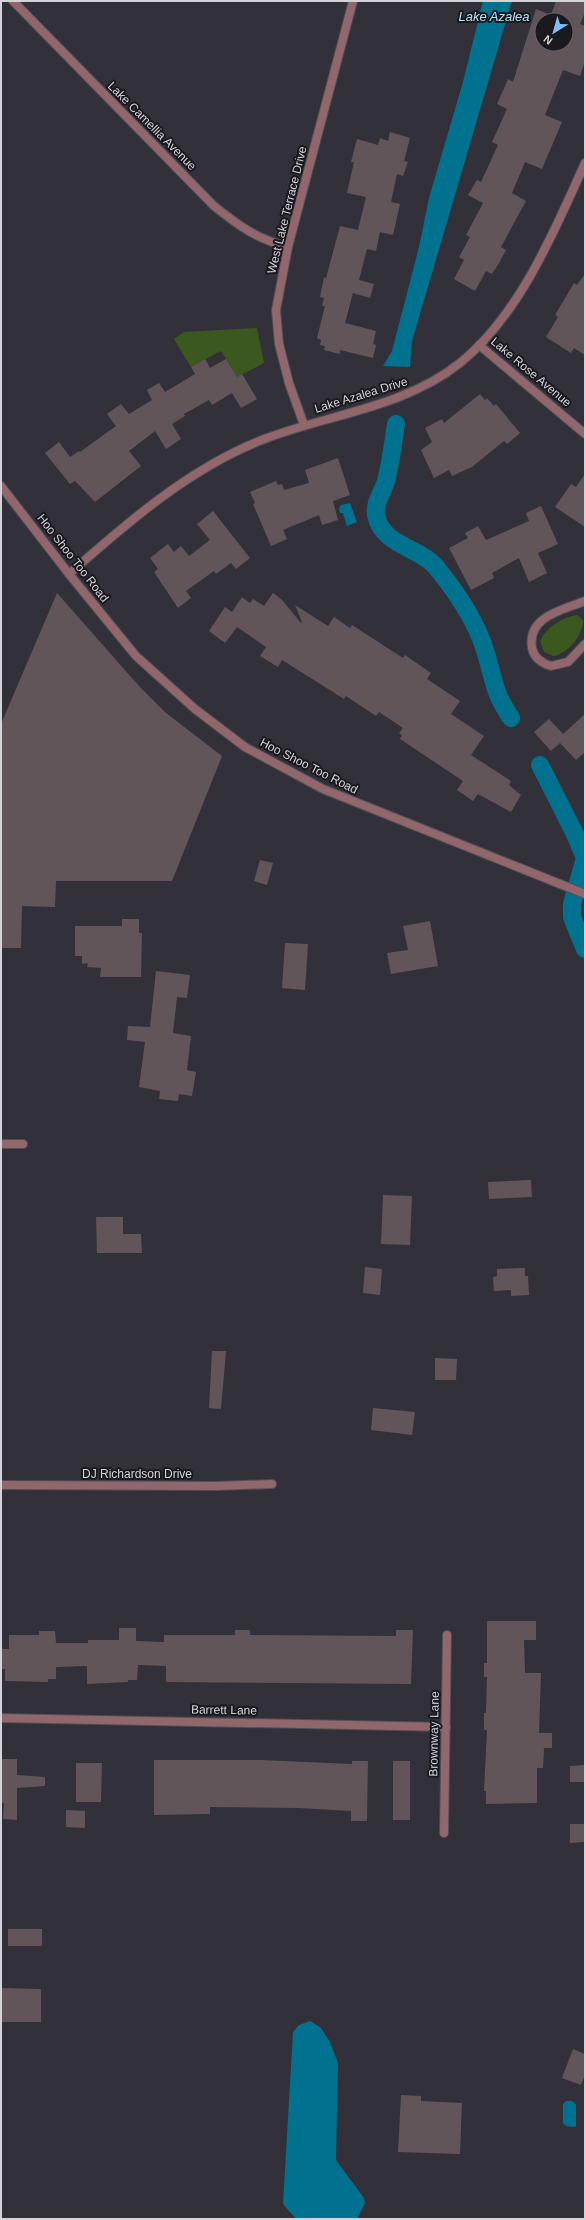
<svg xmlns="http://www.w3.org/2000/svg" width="586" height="2220" font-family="Helvetica,sans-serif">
  <rect width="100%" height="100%" fill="#32313a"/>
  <g fill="#3b581f">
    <polygon points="257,328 264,363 237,377 221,351 191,367 174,339 184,332"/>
    <path d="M577,615L583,620C583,635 568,654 553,656L544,652L540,641C546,627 563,617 577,615Z"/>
  </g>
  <g fill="#00728f">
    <polygon points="483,1 512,1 412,341 410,367 383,366 392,351 419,247 429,198 463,82"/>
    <polygon points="350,503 357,522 347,526 343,513 340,513 339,508 341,505"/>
    <polygon points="310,2021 321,2028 330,2042 338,2063 336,2160 364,2198 365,2203 357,2219 296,2219 283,2204 293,2032 299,2025"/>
    <polygon points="566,2101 572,2101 576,2104 576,2126 575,2127 566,2126 563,2123 563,2104"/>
  </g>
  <polygon fill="#32313a" points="512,1 514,2 481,114 480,114"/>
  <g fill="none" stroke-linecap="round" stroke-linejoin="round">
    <g stroke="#00728f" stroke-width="18">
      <path d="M396,424C393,443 391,462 386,481C383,492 374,502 376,515C382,546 420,547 436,567C454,589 471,613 481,639C488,656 491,675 497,692C500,701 506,710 511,718"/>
      <polyline points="540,765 575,834 585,858 572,904 572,917 585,949"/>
    </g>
  </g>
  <g fill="#61555a" fill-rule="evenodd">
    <path d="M556,1H585V12L580,24L585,26V61L580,76L563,70L545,115L562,122L542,169L525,162L512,193L526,201L501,247L506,250L499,263L492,274L486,271L475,291L454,279L464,260L459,257L470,237L466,235L483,203L468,195L477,180L481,182L498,145L492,142L507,109L497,104L508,79L513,82L536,9L551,15ZM542,20H566V44H542Z"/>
    <polygon points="390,132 410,138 404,161 408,162 403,176 397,174 391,202 400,204 393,235 380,232 376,251 367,249 359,280 374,284 370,298 353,293 345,323 376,331 373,344 376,345 373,358 340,350 340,354 324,350 325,346 320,345 321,340 317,338 325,306 322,306 324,298 320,297 324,277 326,278 340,226 358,230 366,197 347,193 354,162 351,162 357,139 378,145 380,138 388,141"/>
    <polygon points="585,274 585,355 574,348 571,353 546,337 558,317 555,315 574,283 577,285"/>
    <polygon points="205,359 210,368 226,359 237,377 242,374 257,399 241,408 232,393 212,405 209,400 184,414 185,416 172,424 181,439 166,449 155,431 129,451 141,466 95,502 75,481 70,484 45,453 59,442 70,457 79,451 80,452 116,426 107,414 121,404 129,414 152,400 147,390 159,383 165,392 195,374 191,367"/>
    <polygon points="480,394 485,400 487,398 494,406 496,404 520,433 507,444 504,441 472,467 452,476 449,470 434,478 421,450 432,442 425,428 442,419 444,423"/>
    <polygon points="338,458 350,495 333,501 338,520 322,525 319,515 283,530 287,539 271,546 253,504 255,503 250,492 276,481 278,485 282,484 284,490 309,483 305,470"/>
    <polygon points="585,474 585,527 555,507 571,484 576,487"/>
    <polygon points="541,506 558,544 538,553 547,573 529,582 519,558 492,573 494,578 471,590 449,548 468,538 465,533 478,526 486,540 529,521 526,513"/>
    <polygon points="213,511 250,558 236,569 231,563 216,574 214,571 186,591 191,598 178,608 154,572 158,569 150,558 168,544 174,552 181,546 189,556 210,540 197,524"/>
    <polygon points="57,593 139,686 166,713 222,756 172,881 56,881 55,907 22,906 21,948 1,948 1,724"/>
    <polygon points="273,593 282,600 301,623 302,622 295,605 328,626 334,617 350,628 352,625 403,658 405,655 431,673 427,679 460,701 451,714 484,736 471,755 511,781 509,785 521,795 511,812 478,794 473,801 457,790 463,781 400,739 402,735 399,733 403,728 379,712 376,716 346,696 344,699 282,660 278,667 260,656 266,647 237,627 225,643 209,631 225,607 232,612 242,597 250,603 253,599 264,606"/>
    <polygon points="585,714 585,752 576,760 560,743 551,751 534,732 549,719 563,734"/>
    <polygon points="260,860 273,863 267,885 254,881"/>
    <polygon points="122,919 139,919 139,933 142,933 141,977 100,977 101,968 87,967 88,963 82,964 82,956 75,956 75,926 122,926"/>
    <polygon points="430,921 438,966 391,974 387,953 408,950 403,926"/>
    <polygon points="285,943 308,944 305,990 282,988"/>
    <polygon points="156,971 190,975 187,998 177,997 173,1033 191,1036 187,1070 196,1072 192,1096 179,1094 178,1101 159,1099 160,1091 139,1087 145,1042 127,1040 128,1026 150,1027"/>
    <polygon points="531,1180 532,1197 489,1199 488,1182"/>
    <polygon points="383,1195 412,1196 410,1245 381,1244"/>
    <polygon points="96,1217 123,1217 123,1234 141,1234 142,1253 97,1253"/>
    <polygon points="365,1267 382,1269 380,1295 363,1293"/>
    <polygon points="525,1268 525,1276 528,1276 529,1295 511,1296 511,1290 494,1291 493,1277 497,1276 497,1269"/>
    <polygon points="212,1351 226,1351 221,1409 209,1408"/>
    <polygon points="435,1358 457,1359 456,1380 435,1380"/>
    <polygon points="373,1408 415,1412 412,1435 371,1430"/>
    <polygon points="487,1621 536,1621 536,1640 524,1640 525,1673 541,1673 539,1733 552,1733 552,1748 544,1748 543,1768 537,1768 537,1803 486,1804 486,1791 484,1791 487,1730 484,1730 484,1713 486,1713 487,1677 484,1677 484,1663 487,1663"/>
    <polygon points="119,1628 136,1628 136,1641 164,1642 164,1635 235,1635 235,1630 250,1630 250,1635 396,1636 396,1630 413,1630 411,1684 166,1682 166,1666 138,1665 137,1680 128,1680 128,1682 87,1684 87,1666 56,1667 56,1679 48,1679 48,1682 5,1681 5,1669 1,1669 1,1649 9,1649 9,1635 39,1635 39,1631 55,1631 56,1643 88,1643 88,1640 119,1640"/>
    <polygon points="1,1759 17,1759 17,1775 45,1777 45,1786 17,1788 17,1820 3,1819 4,1803 1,1803"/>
    <polygon points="154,1760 260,1760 352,1764 352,1761 368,1761 367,1821 351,1821 351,1811 299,1808 210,1807 210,1814 154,1815"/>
    <rect x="393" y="1761" width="17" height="59"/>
    <polygon points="76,1763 102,1763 101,1802 76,1802"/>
    <polygon points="585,1765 585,1782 570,1782 570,1766"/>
    <polygon points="66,1810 85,1811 85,1828 66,1827"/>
    <polygon points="570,1824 585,1824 585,1842 570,1843"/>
    <rect x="8" y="1929" width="34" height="17"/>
    <polygon points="1,1988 41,1989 41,2022 1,2022"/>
    <polygon points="573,2049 585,2054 585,2075 581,2085 562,2078"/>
    <polygon points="401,2095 421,2096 421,2101 462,2103 460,2154 398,2152"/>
  </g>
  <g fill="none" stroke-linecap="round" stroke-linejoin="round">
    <defs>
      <g id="minor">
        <path d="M13,1L214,206C239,226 257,239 288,247"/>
        <polyline points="479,345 585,434"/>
        <polyline points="304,425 289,383 279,344 276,310 288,247 353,1"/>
        <path d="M69,574C128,522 192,466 267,438C331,414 405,407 460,363C519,316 555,230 585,163"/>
        <path d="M585,601C563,610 527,616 532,648C534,658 541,663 551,666L568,662L585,644"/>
        <polyline points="1,1144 23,1144"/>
        <polyline points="1,1485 216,1486 272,1484"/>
        <polyline points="1,1718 446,1727"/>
        <polyline points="444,1833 447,1635"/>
      </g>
      <polyline id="tertiary" points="1,486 69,574 136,656 195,709 245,747 323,789 585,894"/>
    </defs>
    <use href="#minor" stroke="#4f4e57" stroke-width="10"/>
    <use href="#tertiary" stroke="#4f4e57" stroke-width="10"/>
    <use href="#minor" stroke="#91676c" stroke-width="8"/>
    <use href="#tertiary" stroke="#91676c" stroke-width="8"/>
  </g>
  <g text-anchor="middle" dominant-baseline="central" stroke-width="4" stroke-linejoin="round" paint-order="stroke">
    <g font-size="12" fill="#d4d3d9" stroke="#1a191e">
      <text transform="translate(152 126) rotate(45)">Lake Camellia Avenue</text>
      <text transform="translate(287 210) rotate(-76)">West Lake Terrace Drive</text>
      <text transform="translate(531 372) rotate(40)">Lake Rose Avenue</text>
      <text transform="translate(361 395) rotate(-17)">Lake Azalea Drive</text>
      <text transform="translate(73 558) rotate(52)">Hoo Shoo Too Road</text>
      <text transform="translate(309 766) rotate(27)">Hoo Shoo Too Road</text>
      <text x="137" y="1474">DJ Richardson Drive</text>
      <text transform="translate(224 1710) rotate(1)">Barrett Lane</text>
      <text transform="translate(434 1734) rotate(-89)">Brownway Lane</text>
    </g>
    <g font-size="13" font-style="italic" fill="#afe3f7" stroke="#1a191e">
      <text x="494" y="16">Lake Azalea</text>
    </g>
  </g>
  <rect width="586" height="2220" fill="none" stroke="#d4d3d9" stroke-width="4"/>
  <g transform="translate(554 32) rotate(217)"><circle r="19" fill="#1a191e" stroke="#646369"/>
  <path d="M0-3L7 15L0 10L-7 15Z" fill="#82bcfa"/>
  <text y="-6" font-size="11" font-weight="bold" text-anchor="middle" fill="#d4d3d9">N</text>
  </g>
</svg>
